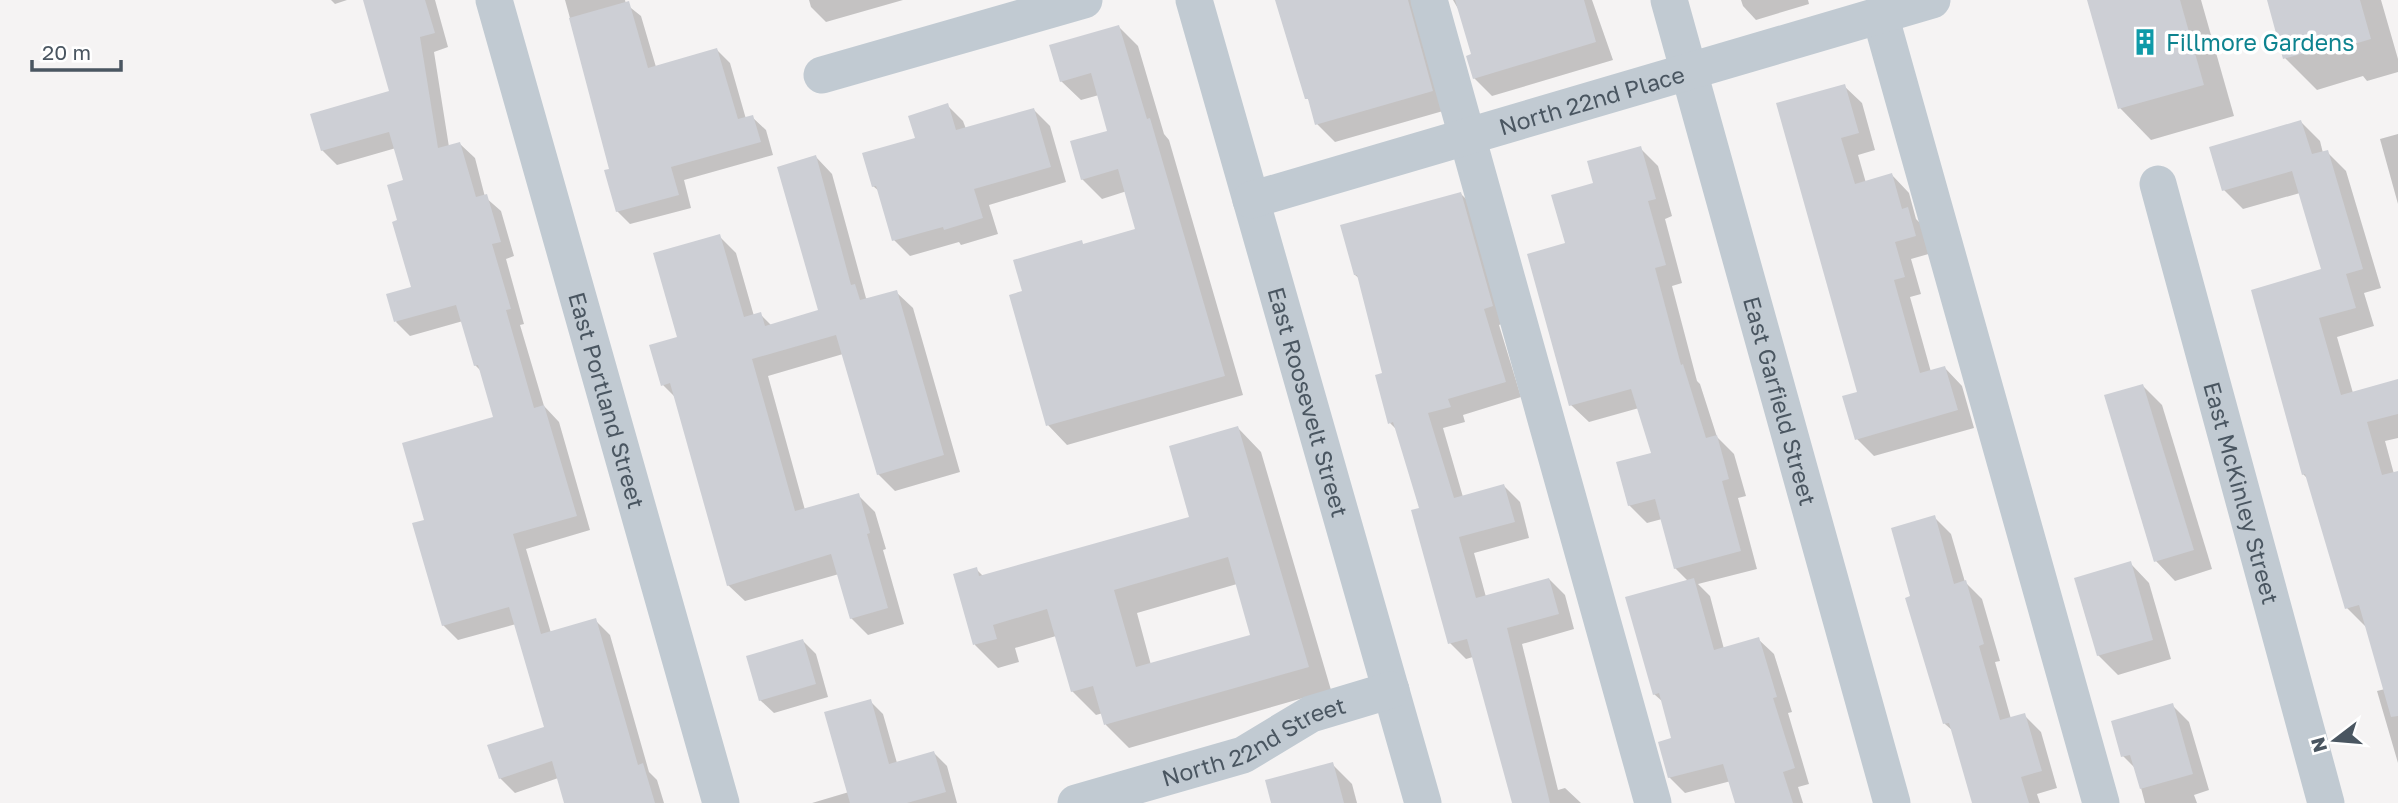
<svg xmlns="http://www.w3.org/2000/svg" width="2398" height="803" font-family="'Golos Text',sans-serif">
  <rect width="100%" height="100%" fill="#f5f3f3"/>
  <g fill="#0003" fill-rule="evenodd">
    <polygon points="331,0 347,0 335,4"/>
    <polygon points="365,0 435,0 448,47 434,52 449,147 460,144 475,158 485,197 501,211 514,256 506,259 524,324 520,325 544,406 559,422 590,530 526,549 551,633 595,620 610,635 649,772 657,780 664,803 591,803 564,776 515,793 500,778 546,728 516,624 458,640 443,625 426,521 495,418 482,372 475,365 463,321 410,336 396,322 413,288 400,222 405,181 396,148 337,165 322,150 391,92"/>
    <polygon points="565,0 625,0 626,4 641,16 656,67 717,50 730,63 746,119 752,117 766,130 773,155 684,180 691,208 630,224 617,211 612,170"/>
    <polygon points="809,0 903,0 826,22 811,7"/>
    <polygon points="1277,0 1429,0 1450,109 1335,142 1317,124 1311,102 1307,98"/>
    <polygon points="1453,0 1592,0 1613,60 1492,96 1474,78 1473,56 1460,12"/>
    <polygon points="1741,0 1808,0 1809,4 1756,20 1743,6"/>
    <polygon points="2089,0 2201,0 2234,116 2151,140 2120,108"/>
    <polygon points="2268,0 2381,0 2398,59 2398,72 2367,81 2363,76 2317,90 2285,58"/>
    <polygon points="1119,27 1138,46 1164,134 1169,140 1243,395 1067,445 1048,425 1025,292 1081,242 1084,245 1138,230 1127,191 1102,199 1082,179 1109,132 1099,95 1081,100 1061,81"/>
    <polygon points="1844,86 1862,103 1875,150 1858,155 1866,183 1892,175 1909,193 1916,219 1924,227 1932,253 1911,259 1921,294 1910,297 1931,372 1945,368 1962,386 1974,428 1874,456 1857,439 1859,393 1778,105"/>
    <polygon points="947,105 963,121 966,129 1034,110 1050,126 1066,182 989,205 998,234 961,245 959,242 910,256 894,240 880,192 873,186"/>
    <polygon points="2301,122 2320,141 2323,153 2327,152 2346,171 2381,288 2364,293 2374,326 2337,337 2353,393 2398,381 2398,438 2385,441 2394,474 2398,473 2398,763 2377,691 2385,689 2366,627 2347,608 2308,479 2303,474 2323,271 2300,193 2243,209 2224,190"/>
    <polygon points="2398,134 2398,204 2380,139"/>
    <polygon points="1640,148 1658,166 1672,216 1665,219 1682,283 1672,286 1697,381 1700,384 1717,437 1734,454 1746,496 1738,498 1757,569 1698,584 1710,596 1724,649 1758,639 1774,654 1792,712 1788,713 1809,784 1798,787 1803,803 1737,803 1731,781 1685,793 1669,777 1673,740 1663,702 1654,694 1688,581 1675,568 1662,519 1647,523 1629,505 1653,454 1639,408 1589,422 1571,405 1567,245 1596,184"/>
    <polygon points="816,157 832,174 866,298 868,300 896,292 913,308 960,472 895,491 878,474 843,354 768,376 805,510 858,495 875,512 886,549 883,550 904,624 868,635 851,618 839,574 745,601 728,585 676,398 663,385 719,236 736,253 754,316 760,314 772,326 820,312"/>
    <polygon points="1460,193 1476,209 1507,322 1499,325 1521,397 1463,415 1465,422 1443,428 1463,497 1504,486 1520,502 1529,538 1474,553 1486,597 1549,579 1565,595 1574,629 1522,644 1558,790 1565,788 1581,803 1514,803 1473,657 1466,659 1450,643 1421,509 1397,430 1390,423 1384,375 1360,279 1355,275"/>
    <polygon points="2143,386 2162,405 2212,569 2175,581 2156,561"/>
    <path d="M1238,428L1261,452L1331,690L1129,748L1106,725L1103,713L1096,715L1072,691L1056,636L1015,648L1019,662L998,668L975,645L976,569L984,577L1191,518ZM1237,584L1252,636L1151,665L1137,613Z"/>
    <polygon points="1934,517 1951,534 1965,582 1982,599 2000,661 1995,662 2011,719 2024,715 2041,732 2057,788 2037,794 2040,803 1980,803 1953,731 1945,724 1912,598"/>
    <polygon points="2130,563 2149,583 2171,659 2118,675 2098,655"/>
    <polygon points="803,641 816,654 828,697 774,713 760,700"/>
    <polygon points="870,701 883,714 897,763 934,753 947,766 957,803 812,803 849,792"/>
    <polygon points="2172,705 2189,722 2209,790 2194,795 2197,803 2145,803 2136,769 2123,756"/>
    <polygon points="1332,764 1352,784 1357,803 1273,803"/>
  </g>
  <g fill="#cdcfd5" fill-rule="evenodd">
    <polygon points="363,0 425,0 435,33 420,37 438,148 460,142 476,197 487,194 501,242 492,244 511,309 506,310 534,408 544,405 577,516 513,534 541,634 596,618 638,765 643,763 655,803 564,803 552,761 499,779 487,745 544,727 509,607 442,626 412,523 424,520 402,443 493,417 478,365 474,366 456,305 394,322 386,294 411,287 392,222 397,220 387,185 403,180 389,132 321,151 310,114 389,91"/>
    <polygon points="1275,0 1408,0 1433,91 1315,125 1308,99 1305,99"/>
    <polygon points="1455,0 1584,0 1596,42 1473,79 1466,56 1471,54"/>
    <polygon points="2087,0 2180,0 2204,85 2118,109"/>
    <polygon points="2267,0 2360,0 2371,39 2334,50 2333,45 2283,59"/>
    <polygon points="629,1 648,68 717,48 738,119 753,115 761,142 671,167 679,195 616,212 604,170 609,169 569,18"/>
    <polygon points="1119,25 1147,119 1150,118 1225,376 1046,426 1009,295 1022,291 1013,260 1082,240 1083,244 1135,229 1118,169 1081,180 1070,141 1107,131 1091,73 1060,82 1049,45"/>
    <polygon points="1845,84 1859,133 1841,138 1855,184 1892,173 1902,209 1908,207 1916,236 1895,242 1905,277 1894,280 1920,373 1945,366 1958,410 1855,440 1842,396 1857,392 1776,103"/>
    <polygon points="948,103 956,130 1034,108 1051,167 974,189 983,218 944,230 943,227 892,241 876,186 872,187 862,153 915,138 908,116"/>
    <polygon points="2301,120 2312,154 2328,150 2363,269 2346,274 2356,308 2319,318 2341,395 2398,379 2398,414 2367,422 2382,475 2398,471 2398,716 2391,717 2359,605 2345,609 2305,474 2302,475 2251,290 2321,269 2292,171 2222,191 2209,147"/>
    <polygon points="1641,146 1656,199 1648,201 1666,265 1655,268 1681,365 1683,364 1706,438 1717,435 1729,479 1722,481 1741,551 1674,569 1655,499 1628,506 1616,462 1651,453 1631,389 1569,406 1527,254 1565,243 1551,195 1593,183 1587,161"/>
    <polygon points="816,155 851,285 855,284 860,300 897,290 944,455 877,475 836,335 752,359 795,511 859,493 870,533 867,534 888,608 850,619 831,554 727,586 670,383 661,386 649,345 677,337 653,253 720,234 744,317 761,312 765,326 818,310 777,167"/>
    <polygon points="1461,192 1493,306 1484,309 1506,382 1448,399 1451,407 1428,413 1454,498 1504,484 1515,522 1459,537 1476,598 1549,578 1559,614 1507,628 1550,803 1512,803 1467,639 1448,644 1411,510 1419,508 1393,422 1388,424 1375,375 1382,373 1357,275 1354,275 1340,225"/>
    <polygon points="2143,384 2194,550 2154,562 2104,395"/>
    <path d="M1238,426L1309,667L1104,725L1093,686L1071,692L1047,609L993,625L997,639L973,645L953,574L977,567L979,576L1189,517L1169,446ZM1228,557L1250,635L1136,667L1114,590Z"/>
    <polygon points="1935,515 1954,584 1966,580 1984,644 1979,646 2000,720 2025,713 2042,771 2021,777 2029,803 1972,803 1949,723 1943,724 1905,598 1910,596 1891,528"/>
    <polygon points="2131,561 2153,640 2097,656 2074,578"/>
    <polygon points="1694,578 1714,650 1759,637 1777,697 1773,698 1795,768 1783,772 1793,803 1735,803 1723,764 1668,778 1658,742 1671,738 1659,693 1653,695 1625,597"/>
    <polygon points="803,639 816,684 759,701 746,656"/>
    <polygon points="871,699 889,764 934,751 946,792 907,803 850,803 824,712"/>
    <polygon points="2173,703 2193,774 2140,789 2130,755 2121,757 2111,721"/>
    <polygon points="1333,762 1344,803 1271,803 1265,780"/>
  </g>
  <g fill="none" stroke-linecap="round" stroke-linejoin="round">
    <g stroke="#c1cad2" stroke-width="37">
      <path id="s1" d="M494,0L721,803"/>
      <path id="s2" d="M1194,0L1423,803"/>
      <polyline points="1429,0 1653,803"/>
      <path id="s3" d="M1669,0L1892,803"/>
      <polyline points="1880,15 2101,803"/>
      <polyline points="822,75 1084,0"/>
      <path id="s4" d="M2158,184L2326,803"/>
      <path id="s5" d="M1251,200L1932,0"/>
      <path id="s6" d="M1076,803L1243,755L1311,714L1391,690"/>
    </g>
  </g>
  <defs>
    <symbol id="building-bare" viewBox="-9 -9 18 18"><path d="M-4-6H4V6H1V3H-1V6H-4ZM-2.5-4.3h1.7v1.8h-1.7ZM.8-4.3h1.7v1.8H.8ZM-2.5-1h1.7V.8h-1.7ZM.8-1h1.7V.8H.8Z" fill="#0f9aa8" stroke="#fff" stroke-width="2.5" paint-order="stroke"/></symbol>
  </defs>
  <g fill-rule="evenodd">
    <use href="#building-bare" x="2126" y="23" width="38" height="38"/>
  </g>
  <g text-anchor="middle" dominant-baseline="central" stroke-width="7" stroke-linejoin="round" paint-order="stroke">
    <g font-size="23" fill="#0d838f" stroke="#fff" text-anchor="start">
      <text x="2166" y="42">Fillmore Gardens</text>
    </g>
    <g font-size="23" fill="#4a5661" stroke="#fff">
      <text stroke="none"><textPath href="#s5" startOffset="355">North 22nd Place</textPath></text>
      <text stroke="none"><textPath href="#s2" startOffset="418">East Roosevelt Street</textPath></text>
      <text stroke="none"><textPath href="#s3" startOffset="416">East Garfield Street</textPath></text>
      <text stroke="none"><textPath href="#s1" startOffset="416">East Portland Street</textPath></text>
      <text stroke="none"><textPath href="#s4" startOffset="320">East McKinley Street</textPath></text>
      <text stroke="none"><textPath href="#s6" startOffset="189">North 22nd Street</textPath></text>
    </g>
  </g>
  <g transform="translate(2335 740) rotate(254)" stroke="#ffffff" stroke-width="5" paint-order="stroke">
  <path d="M0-5L12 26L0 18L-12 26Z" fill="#4a5661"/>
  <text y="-10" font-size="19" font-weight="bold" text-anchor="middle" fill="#4a5661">N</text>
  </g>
  <path d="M32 60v10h89v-10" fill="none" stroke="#4a5661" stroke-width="3.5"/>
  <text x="42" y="60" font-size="21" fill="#4a5661" stroke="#ffffff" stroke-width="5" paint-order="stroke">20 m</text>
</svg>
